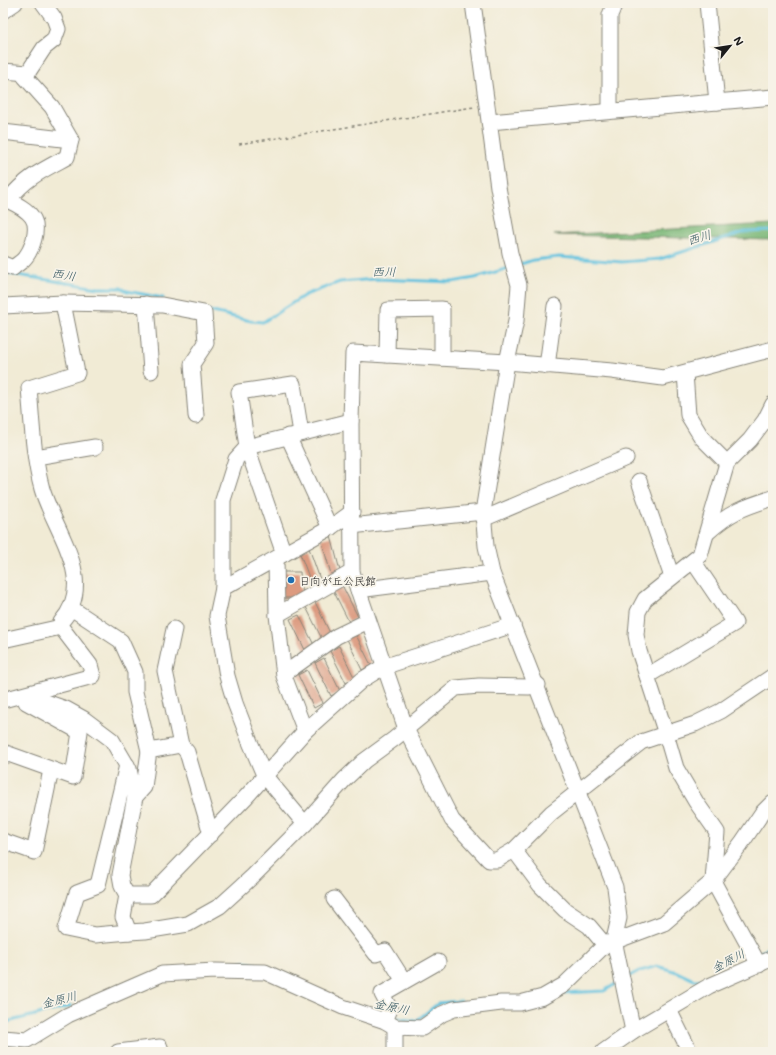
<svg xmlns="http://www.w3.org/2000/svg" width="776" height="1055" font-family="Mali,'Klee One',sans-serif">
  <rect width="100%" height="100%" fill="#f7f3e8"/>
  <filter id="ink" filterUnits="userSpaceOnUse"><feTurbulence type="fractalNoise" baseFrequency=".025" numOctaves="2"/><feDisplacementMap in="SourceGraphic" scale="8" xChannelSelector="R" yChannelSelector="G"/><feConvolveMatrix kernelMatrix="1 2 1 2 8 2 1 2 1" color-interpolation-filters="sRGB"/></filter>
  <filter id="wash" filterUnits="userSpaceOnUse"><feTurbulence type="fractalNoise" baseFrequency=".012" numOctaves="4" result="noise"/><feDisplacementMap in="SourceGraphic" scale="16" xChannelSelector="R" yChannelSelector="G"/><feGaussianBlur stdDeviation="0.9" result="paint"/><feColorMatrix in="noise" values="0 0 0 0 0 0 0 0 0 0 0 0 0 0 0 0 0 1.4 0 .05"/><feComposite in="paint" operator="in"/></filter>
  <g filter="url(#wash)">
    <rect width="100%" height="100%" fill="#f1ebd5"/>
    <polygon fill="#7bb878" stroke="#4c6a4a" points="773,224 773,240 554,235"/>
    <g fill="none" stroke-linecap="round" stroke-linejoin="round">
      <g stroke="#61c2df" stroke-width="3">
        <polyline points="518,265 533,260 559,257 622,262 660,259 745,232 773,231"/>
        <polyline points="11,274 98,288 121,288 127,291 163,298"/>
        <polyline points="209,311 251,321 263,322 305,295 340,282 376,279 452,282 475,278 509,268"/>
        <polyline points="758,954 773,944"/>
        <polyline points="221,964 245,962 259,965"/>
        <polyline points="626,978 637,972 657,966 677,972 694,980 707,980"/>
        <polyline points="561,993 604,991 619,982"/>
        <polyline points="392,1017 416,1021 439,1003 460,1001"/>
        <polyline points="3,1023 71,1006"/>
      </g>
    </g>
    <g id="blocks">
      <g fill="#dc9a7f">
        <polygon points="331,536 340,571 331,574 321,539"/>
        <polygon points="309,548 321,582 312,585 299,551"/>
        <polygon points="282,572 300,572 301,588 302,588 303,594 295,596 295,598 282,598"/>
        <polygon points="342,585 358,617 349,622 333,590"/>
        <polygon points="315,602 331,635 322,639 306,607"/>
        <polygon points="299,615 315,647 306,652 290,619"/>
        <polygon points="355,633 371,665 362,670 346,637"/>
        <polygon points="339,646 355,679 346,683 330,651"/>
        <polygon points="324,658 340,691 331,696 315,663"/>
        <polygon points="307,670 323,703 314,708 298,675"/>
      </g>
    </g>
  </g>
  <g filter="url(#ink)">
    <use href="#blocks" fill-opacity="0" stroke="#868478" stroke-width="1"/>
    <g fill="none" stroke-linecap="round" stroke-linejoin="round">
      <defs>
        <g id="minor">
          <polyline points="473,3 498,187 510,253 519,285 516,321 507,362 483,512 486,546 492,573 615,887 619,918 614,940 633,1031"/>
          <polyline points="707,3 717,102"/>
          <polyline points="3,11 15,3"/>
          <polyline points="3,71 28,73"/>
          <polyline points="610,111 610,15 615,3"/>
          <polyline points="490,122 773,97"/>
          <polyline points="3,132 71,140"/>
          <path d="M3,198C13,203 25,207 32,217C40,228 32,251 23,260C20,263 16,265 13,268L3,264"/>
          <path d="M8,200C27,177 41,171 67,157L71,140L52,107L25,77L44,48L54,40L58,29L54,18L43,3"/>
          <polyline points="146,304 151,371"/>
          <polyline points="3,306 63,303 162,305 204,313 206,343 192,364 196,416"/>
          <polyline points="387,355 388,310 442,309 442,358"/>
          <polyline points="547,366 555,306"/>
          <polyline points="685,373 688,415 702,438 727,463"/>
          <polyline points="288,436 330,528"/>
          <polyline points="36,457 95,447"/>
          <polyline points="639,481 672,577"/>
          <polyline points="483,519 626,458"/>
          <polyline points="351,526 483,512"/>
          <path d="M707,533C730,512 744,507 773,498"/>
          <polyline points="284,554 247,447 239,392 293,384 301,433"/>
          <polyline points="276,559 277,615 284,676 305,731"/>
          <polyline points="223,588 330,528 352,512"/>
          <polyline points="358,590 492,573"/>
          <polyline points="71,608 121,641 135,672 135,692 149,751"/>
          <polyline points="277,615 352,572"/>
          <polyline points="174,629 165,671 181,745 187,752 211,834"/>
          <polyline points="3,640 61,627"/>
          <polyline points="284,674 337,636 368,621"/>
          <polyline points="647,676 735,623 693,561"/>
          <polyline points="26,695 66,709 84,719 112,740 129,769 135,797 120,875 122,886 127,895 123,917 129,932 145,931 188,924 220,906 253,876 305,824 344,780 364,761 394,739 456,688 479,686 529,687 538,685"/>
          <path d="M3,700L93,676L90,665L61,627V622C98,581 54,530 42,489C33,457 32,421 29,388L77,373L63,303"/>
          <polyline points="3,757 3,752 73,777 80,732 26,702"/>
          <polyline points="127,765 98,885 77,893 66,929 95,935 129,932"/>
          <polyline points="135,797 144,787 149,751 181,745"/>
          <polyline points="305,824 264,775 250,742 235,703 227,676 217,616 223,588 223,500 236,459 247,447 351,421"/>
          <polyline points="3,841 34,852 51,770"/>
          <polyline points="514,850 497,860 489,860 452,820 406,729 352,572 351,421 353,353 507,362 612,371 663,378 773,349"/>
          <polyline points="127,895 151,895 246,797 305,731 362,680 383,667 513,625"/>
          <polyline points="334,899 376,954 385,951 404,981"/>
          <polyline points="605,945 589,926 565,910 540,885 514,850 551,813 641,742 695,724 721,711 773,676"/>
          <polyline points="759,965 713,881 717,832 696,802 676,768 666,734 639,651 636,635 638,612 645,599 700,555 727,463 750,440 765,420 773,404"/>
          <polyline points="669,1010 690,1052"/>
          <polyline points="385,1021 390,1009 382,994 438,962"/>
          <polyline points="3,1038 27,1040 68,1015 162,974 215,971 265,972 343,1007 385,1021 395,1027 422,1028 442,1014 454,1009 501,1003 520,1003 543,997 564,985 605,945 664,923 713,881 743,841 762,813 773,802"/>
          <polyline points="118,1052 160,1047 161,1052"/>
          <polyline points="395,1052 395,1027"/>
          <polyline points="603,1052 633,1031 709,986 773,958"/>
        </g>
      </defs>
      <use href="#minor" stroke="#868478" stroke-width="17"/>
      <polyline stroke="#868478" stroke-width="1.5" stroke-dasharray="3 3" stroke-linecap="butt" points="239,144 474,107"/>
      <use href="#minor" stroke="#fff" stroke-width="15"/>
    </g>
  </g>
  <circle fill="#1f6fb2" stroke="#f7f3e8" stroke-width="1.5" cx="291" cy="580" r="4"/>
  <g text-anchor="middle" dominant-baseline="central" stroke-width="3.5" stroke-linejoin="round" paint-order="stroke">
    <g font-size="11" fill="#1c1c1c" stroke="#f7f3e8" text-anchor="start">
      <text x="299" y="580">日向が丘公民館</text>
    </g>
    <g font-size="12" font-style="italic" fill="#345660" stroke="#f7f3e8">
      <text transform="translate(699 237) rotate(-17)">西川</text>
      <text x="384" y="271">西川</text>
      <text transform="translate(64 274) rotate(9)">西川</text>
      <text transform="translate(728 960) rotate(-27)">金原川</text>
      <text transform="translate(59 999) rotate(-14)">金原川</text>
      <text transform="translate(392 1006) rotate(12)">金原川</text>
    </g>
  </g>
  <rect width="776" height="1055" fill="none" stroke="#f7f3e8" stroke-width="16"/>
  <g transform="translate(730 46) rotate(60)" stroke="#f7f3e8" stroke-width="3" paint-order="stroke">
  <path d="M0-3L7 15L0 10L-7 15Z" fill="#1c1c1c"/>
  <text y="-6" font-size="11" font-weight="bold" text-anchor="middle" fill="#1c1c1c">N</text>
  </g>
</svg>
